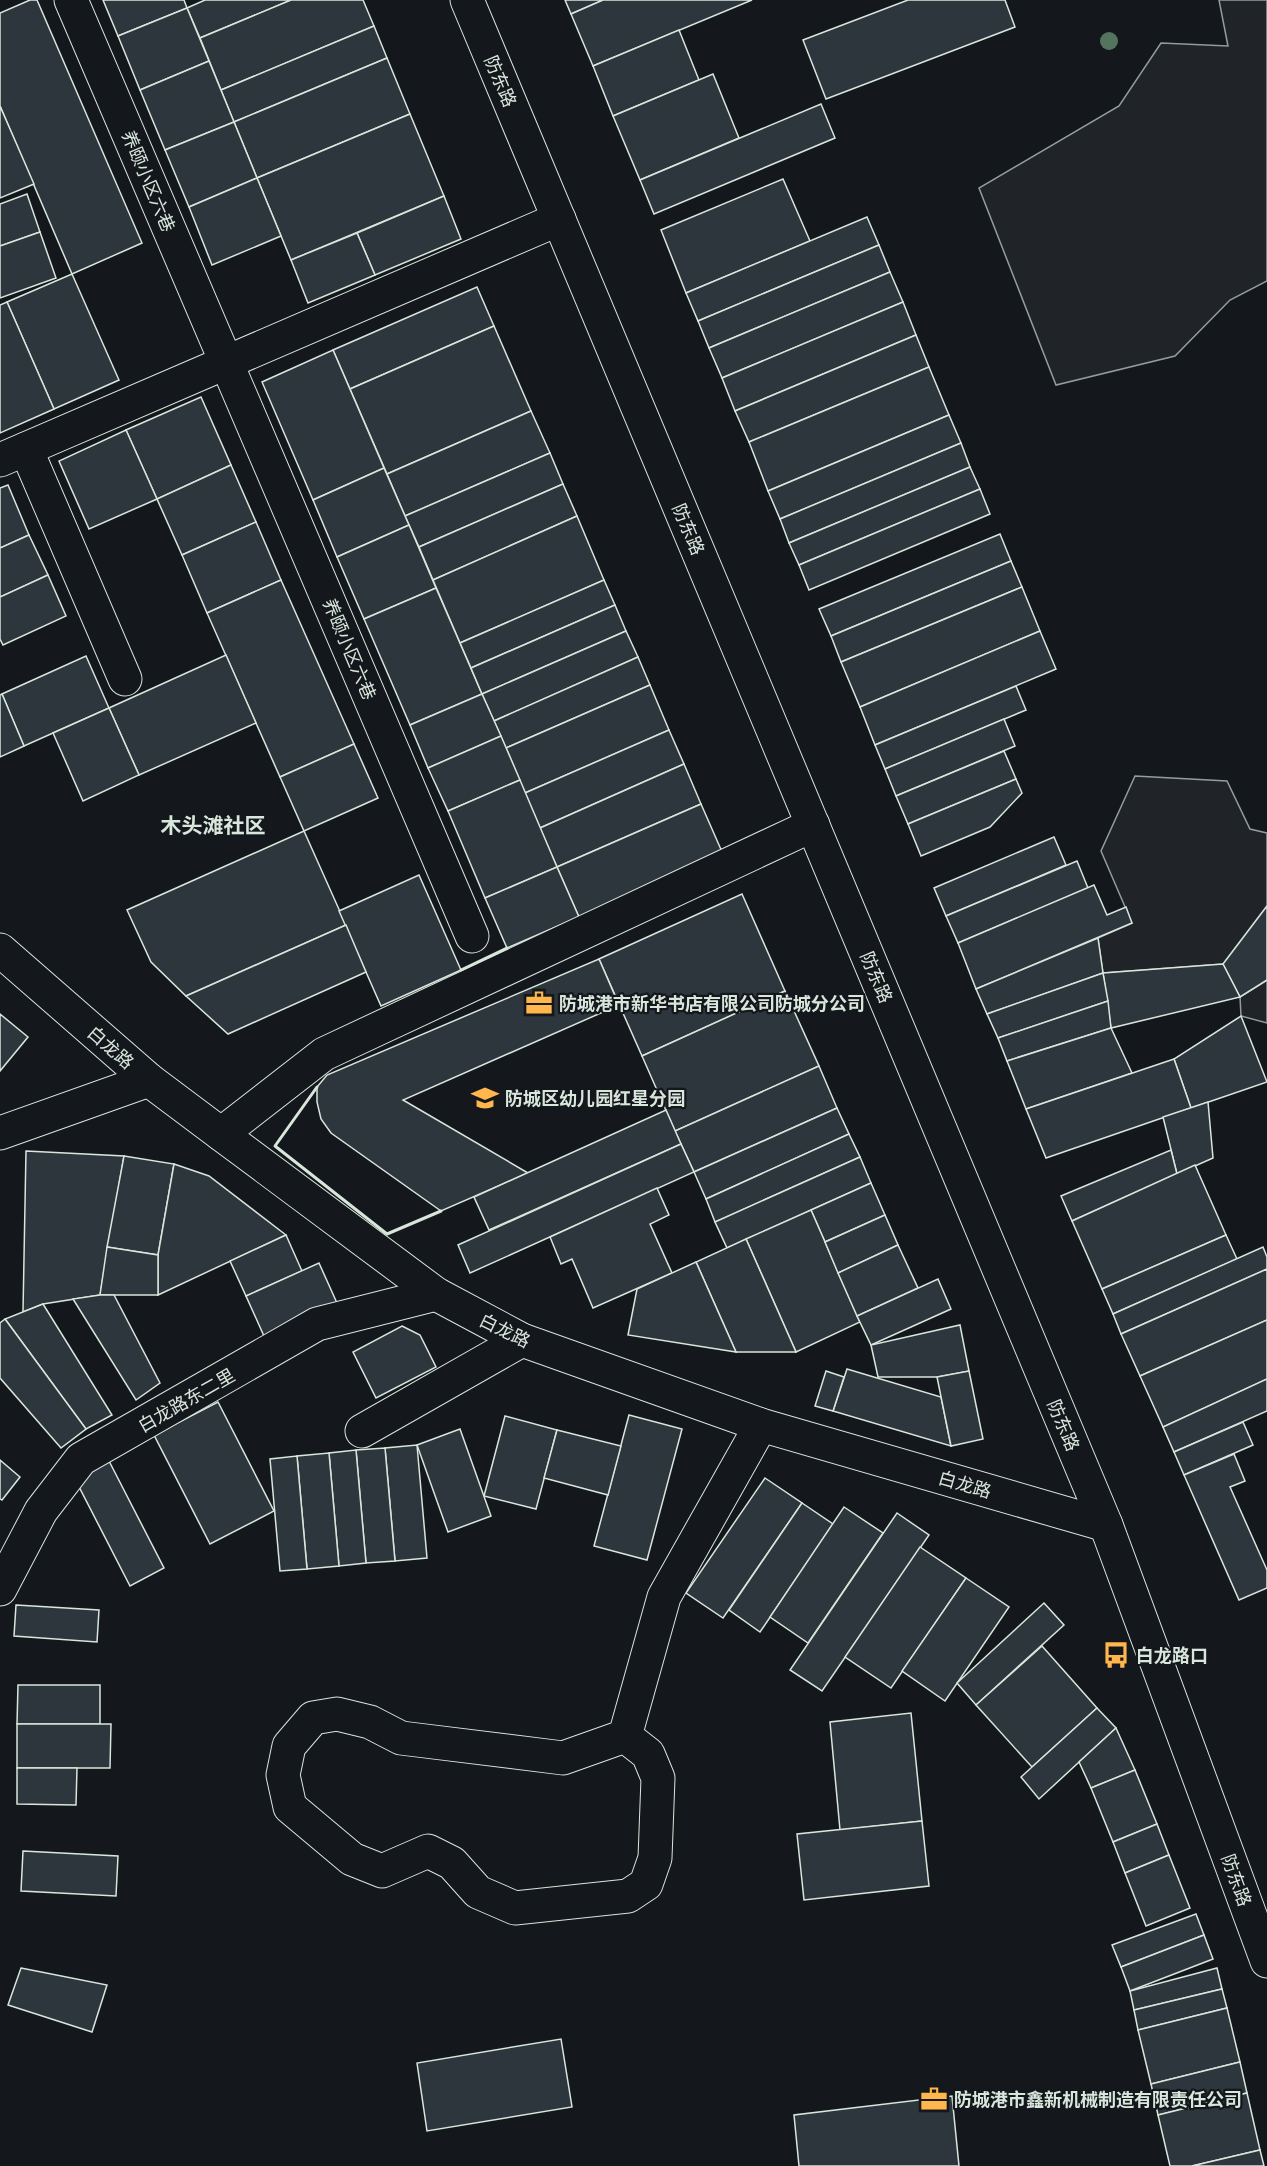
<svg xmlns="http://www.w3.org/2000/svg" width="1267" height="2166" font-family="'Noto Serif','Noto Sans SC',serif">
  <rect width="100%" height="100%" fill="#14181c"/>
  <g fill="#202428" stroke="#939e99" stroke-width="1.5">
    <polygon points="1219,0 1267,0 1267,281 1230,300 1175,356 1056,385 979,188 1119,106 1161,43 1228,46"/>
    <polygon points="1135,776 1227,781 1250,829 1267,833 1267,906 1223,964 1103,973 1098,938 1132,923 1101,851"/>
    <polygon points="1267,980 1267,1023 1241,1016 1240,997"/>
  </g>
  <g fill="#2c363c" stroke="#d8e6dc" stroke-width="1.5">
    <polygon points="30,0 37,0 142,243 72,274 0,106 0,13"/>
    <polygon points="103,0 184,0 187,8 118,36"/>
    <polygon points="205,0 291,0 200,38 187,8"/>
    <polygon points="291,0 363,0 374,26 221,90 200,38"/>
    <polygon points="565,0 603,0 571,14"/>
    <polygon points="603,0 752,0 593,66 571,14"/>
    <polygon points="908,0 1005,0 1015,27 826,99 803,40"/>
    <polygon points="187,8 209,61 140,90 118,36"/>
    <polygon points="374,26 387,58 234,122 221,90"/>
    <polygon points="679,30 699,80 613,116 593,66"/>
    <polygon points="387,58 410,114 257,178 234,122"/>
    <polygon points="209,61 234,122 165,150 140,90"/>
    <polygon points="713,74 739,138 640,180 613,116"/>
    <polygon points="821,104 835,138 654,214 640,180"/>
    <polygon points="0,106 34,184 0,198"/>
    <polygon points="410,114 444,196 291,260 257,178"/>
    <polygon points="234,122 257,178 189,207 165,150"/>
    <polygon points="257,178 281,236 212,265 189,207"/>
    <polygon points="783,179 810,241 686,293 661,230"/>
    <polygon points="27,194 40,232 0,246 0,204"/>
    <polygon points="444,196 461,239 375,275 357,233"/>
    <polygon points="867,217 879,245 698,321 686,293"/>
    <polygon points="40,232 56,278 0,298 0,246"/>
    <polygon points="357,233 375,275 308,303 291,260"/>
    <polygon points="879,245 890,272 709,348 698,321"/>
    <polygon points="890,272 903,302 722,378 709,348"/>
    <polygon points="72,274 119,380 54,409 7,302"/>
    <polygon points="477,287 494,326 350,389 333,350"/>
    <polygon points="7,302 54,409 0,433 0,305"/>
    <polygon points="903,302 916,335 735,411 722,378"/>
    <polygon points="494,326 531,411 387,474 350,389"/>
    <polygon points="916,335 929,367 749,442 735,411"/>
    <polygon points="333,350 384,468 313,500 262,382"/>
    <polygon points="929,367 949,415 768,491 749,442"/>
    <polygon points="201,397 231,465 157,499 126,430"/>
    <polygon points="531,411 550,453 405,516 387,474"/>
    <polygon points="949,415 961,443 780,519 768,491"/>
    <polygon points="126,430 157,499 89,529 59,461"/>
    <polygon points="961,443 970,467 789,543 780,519"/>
    <polygon points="550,453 563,484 419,547 405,516"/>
    <polygon points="231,465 256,522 182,555 157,499"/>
    <polygon points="970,467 980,489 799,565 789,543"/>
    <polygon points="384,468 409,525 337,557 313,500"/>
    <polygon points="563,484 577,516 433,580 419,547"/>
    <polygon points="8,485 29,535 0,548 0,488"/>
    <polygon points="980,489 990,514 809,590 799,565"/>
    <polygon points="577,516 604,580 460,643 433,580"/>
    <polygon points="256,522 281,580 207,613 182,555"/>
    <polygon points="409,525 436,588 364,619 337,557"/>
    <polygon points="1000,534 1011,561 831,636 819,609"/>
    <polygon points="29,535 48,575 0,597 0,548"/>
    <polygon points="1011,561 1022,587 841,662 831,636"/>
    <polygon points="48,575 66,616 3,645 0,639 0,597"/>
    <polygon points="281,580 354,744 280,777 207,613"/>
    <polygon points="604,580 615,605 471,668 460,643"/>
    <polygon points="1022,587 1040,631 860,707 841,662"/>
    <polygon points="436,588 482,694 410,725 364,619"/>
    <polygon points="615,605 626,631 482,694 471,668"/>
    <polygon points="626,631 638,657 494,721 482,694"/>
    <polygon points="1040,631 1056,669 875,745 860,707"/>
    <polygon points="226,655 256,723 139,775 109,708"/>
    <polygon points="86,656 109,708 24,746 2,694"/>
    <polygon points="638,657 650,685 506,748 494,721"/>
    <polygon points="650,685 669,730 525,793 506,748"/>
    <polygon points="1016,686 1026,710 885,769 875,745"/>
    <polygon points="2,694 24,746 0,757 0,695"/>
    <polygon points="482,694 501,736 428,768 410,725"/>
    <polygon points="109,708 139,775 83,801 53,733"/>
    <polygon points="1004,719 1015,746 896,796 885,769"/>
    <polygon points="669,730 684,764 540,828 525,793"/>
    <polygon points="501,736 520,780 448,811 428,768"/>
    <polygon points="354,744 378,798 304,831 280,777"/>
    <polygon points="1004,751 1016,779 908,824 896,796"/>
    <polygon points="684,764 701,804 557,867 540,828"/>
    <polygon points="1016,779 1022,793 990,827 921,856 908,824"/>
    <polygon points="520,780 557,867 485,898 448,811"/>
    <polygon points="701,804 723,854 579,917 557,867"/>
    <polygon points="304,831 346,925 186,996 151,962 127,910"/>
    <polygon points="1054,837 1066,865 946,916 934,888"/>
    <polygon points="1077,861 1088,888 958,943 946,916"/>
    <polygon points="557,867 579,917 507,948 485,898"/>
    <polygon points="419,875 461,970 381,1006 339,911"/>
    <polygon points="1094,885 1107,915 1126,907 1132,923 976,989 958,943"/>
    <polygon points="742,894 785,991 642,1056 599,959"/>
    <polygon points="1267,906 1267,980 1240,997 1223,964"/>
    <polygon points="346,925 366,972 228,1034 186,996"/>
    <polygon points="1098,938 1103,973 987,1014 976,989"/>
    <polygon points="599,959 619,1005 403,1100 528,1173 441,1211 331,1133 321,1119 317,1102 317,1087 327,1075"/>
    <polygon points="1223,964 1240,997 1111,1028 1103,973"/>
    <polygon points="1103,973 1108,1001 998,1038 987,1014"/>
    <polygon points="785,991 819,1066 675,1131 642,1056"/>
    <polygon points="1108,1001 1111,1028 1007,1061 998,1038"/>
    <polygon points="0,1014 28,1037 0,1071"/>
    <polygon points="1241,1016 1267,1082 1191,1108 1174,1059"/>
    <polygon points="1111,1028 1132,1073 1026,1109 1007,1061"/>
    <polygon points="1174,1059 1191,1108 1046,1158 1026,1109"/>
    <polygon points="819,1066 837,1108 694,1172 675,1131"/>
    <polygon points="1208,1102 1213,1158 1177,1174 1163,1117"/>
    <polygon points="837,1108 849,1134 706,1199 694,1172"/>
    <polygon points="666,1110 681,1144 489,1230 474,1197"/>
    <polygon points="849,1134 860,1157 715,1222 706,1199"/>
    <polygon points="681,1144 694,1172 470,1273 458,1245"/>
    <polygon points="1171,1150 1177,1174 1072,1221 1061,1196"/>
    <polygon points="26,1151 124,1156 100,1295 43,1304 23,1312"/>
    <polygon points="124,1156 174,1164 158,1255 107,1247"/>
    <polygon points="860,1157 871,1183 727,1248 715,1222"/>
    <polygon points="174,1164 209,1176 286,1235 158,1295 158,1255"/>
    <polygon points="1195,1165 1226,1235 1102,1289 1072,1221"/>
    <polygon points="871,1183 885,1215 825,1242 811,1210"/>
    <polygon points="657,1188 669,1215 650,1224 672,1273 593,1308 572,1259 561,1264 550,1237"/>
    <polygon points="811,1210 860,1322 796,1352 746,1239"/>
    <polygon points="885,1215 898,1245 838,1273 825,1242"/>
    <polygon points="286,1235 302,1271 246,1296 230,1261"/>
    <polygon points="1226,1235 1237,1259 1113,1314 1102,1289"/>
    <polygon points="746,1239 796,1352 736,1352 696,1262"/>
    <polygon points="898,1245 918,1288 857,1316 838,1273"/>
    <polygon points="107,1247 158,1255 158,1295 100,1295"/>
    <polygon points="1263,1247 1267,1257 1267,1269 1121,1334 1113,1314"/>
    <polygon points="696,1262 736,1352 628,1335 637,1289"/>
    <polygon points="319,1263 337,1303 264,1336 246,1296"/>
    <polygon points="1267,1269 1267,1320 1140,1376 1121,1334"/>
    <polygon points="938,1279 951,1309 871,1345 857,1316"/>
    <polygon points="100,1295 114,1295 160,1383 136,1400 73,1299"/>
    <polygon points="43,1304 112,1415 86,1429 5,1319"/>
    <polygon points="5,1319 86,1429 61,1448 0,1378 0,1323"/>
    <polygon points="1267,1320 1267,1379 1163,1427 1140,1376"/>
    <polygon points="960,1325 969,1371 937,1377 878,1377 871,1345"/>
    <polygon points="402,1326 420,1335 436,1367 376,1398 353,1352"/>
    <polygon points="847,1369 941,1397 951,1446 833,1411"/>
    <polygon points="826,1371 844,1377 833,1411 815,1406"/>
    <polygon points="969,1371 983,1439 951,1446 937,1377"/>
    <polygon points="1267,1379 1267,1411 1174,1452 1163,1427"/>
    <polygon points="218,1402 274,1511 210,1544 154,1435"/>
    <polygon points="629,1415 682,1429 647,1560 594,1546"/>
    <polygon points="505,1416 557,1430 536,1509 484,1496"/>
    <polygon points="1243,1422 1253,1445 1184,1475 1174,1452"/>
    <polygon points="460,1429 491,1516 448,1532 417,1445"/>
    <polygon points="557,1430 621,1446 608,1495 544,1478"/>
    <polygon points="417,1445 427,1558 395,1561 385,1448"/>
    <polygon points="385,1448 395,1561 366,1563 356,1450"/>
    <polygon points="356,1450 366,1563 339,1566 329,1453"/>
    <polygon points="329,1453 339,1566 307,1569 297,1456"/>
    <polygon points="1234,1454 1245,1481 1230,1487 1267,1570 1267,1588 1239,1600 1184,1475"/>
    <polygon points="297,1456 307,1569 280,1571 270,1459"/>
    <polygon points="108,1459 164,1568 130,1586 74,1477"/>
    <polygon points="0,1460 20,1477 2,1500 0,1499"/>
    <polygon points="765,1478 802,1503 723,1618 686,1593"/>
    <polygon points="802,1503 833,1524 760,1632 729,1610"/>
    <polygon points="844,1507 883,1533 808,1643 770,1617"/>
    <polygon points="897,1513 929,1535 822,1691 790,1670"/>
    <polygon points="920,1547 966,1578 891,1688 845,1657"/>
    <polygon points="966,1578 1009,1607 945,1701 902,1671"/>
    <polygon points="1044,1603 1064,1625 976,1705 957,1683"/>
    <polygon points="16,1605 99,1610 97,1642 14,1636"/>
    <polygon points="1042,1646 1097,1708 1032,1767 976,1705"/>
    <polygon points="18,1685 100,1685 100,1724 17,1724"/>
    <polygon points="1097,1708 1116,1728 1039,1799 1021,1777"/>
    <polygon points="911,1713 922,1821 840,1830 830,1722"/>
    <polygon points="17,1724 111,1724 110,1768 17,1768"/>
    <polygon points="1116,1728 1135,1770 1091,1788 1079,1762"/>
    <polygon points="17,1768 77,1768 76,1805 17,1804"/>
    <polygon points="1135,1770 1157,1824 1113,1842 1091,1788"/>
    <polygon points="922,1821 929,1886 804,1900 797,1834"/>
    <polygon points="1157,1824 1169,1855 1125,1873 1113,1842"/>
    <polygon points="23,1851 118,1856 116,1896 21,1891"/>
    <polygon points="1169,1855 1190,1908 1146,1926 1125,1873"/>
    <polygon points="1196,1914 1204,1935 1121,1967 1112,1945"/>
    <polygon points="1204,1935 1213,1959 1130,1991 1121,1967"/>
    <polygon points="21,1968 107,1985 92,2032 8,2005"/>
    <polygon points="1217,1968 1222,1989 1134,2010 1130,1991"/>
    <polygon points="1222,1989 1227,2008 1138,2030 1134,2010"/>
    <polygon points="1227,2008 1240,2062 1151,2084 1138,2030"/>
    <polygon points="561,2039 572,2107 427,2131 417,2063"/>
    <polygon points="1240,2062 1247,2093 1158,2115 1151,2084"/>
    <polygon points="1247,2093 1260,2150 1192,2166 1170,2166 1158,2115"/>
    <polygon points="952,2096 959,2166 799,2166 794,2115"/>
    <polygon points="1260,2150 1264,2166 1192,2166"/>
  </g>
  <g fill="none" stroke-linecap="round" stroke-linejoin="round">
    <defs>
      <g id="minor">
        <polyline points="71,0 472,936"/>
        <polyline points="26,449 125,679"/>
        <polyline points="0,460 559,219"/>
        <polyline points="0,950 149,1080 221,1134 436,1294 522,1340 761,1425 1106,1525"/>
        <polyline points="0,1133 149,1080"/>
        <polyline points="221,1134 324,1054 813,825"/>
        <polyline points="362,1431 522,1340"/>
        <polyline points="0,1589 41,1511 81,1459 317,1324 436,1294"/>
        <polyline points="625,1736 648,1754 658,1778 655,1858 646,1884 628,1896 515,1908 478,1892 452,1863 428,1851 382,1871 352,1859 290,1807 283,1775 289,1746 313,1718 337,1714 370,1722 401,1738 563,1758 625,1736 664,1597 761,1425"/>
      </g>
      <polyline id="major" points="467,0 1106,1525 1267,1961"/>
    </defs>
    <use href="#minor" stroke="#d8e6dc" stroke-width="35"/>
    <use href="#major" stroke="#d8e6dc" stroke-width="35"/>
    <use href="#minor" stroke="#14181c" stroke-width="33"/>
    <use href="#major" stroke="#14181c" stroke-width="33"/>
    <g stroke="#d8e6dc" stroke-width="3">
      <polyline points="461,970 507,948"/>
      <polyline points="317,1087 275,1146 387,1234 441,1211"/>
    </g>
  </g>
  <circle fill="#55745f" cx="1109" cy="41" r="9"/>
  <defs>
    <symbol id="office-bare" viewBox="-9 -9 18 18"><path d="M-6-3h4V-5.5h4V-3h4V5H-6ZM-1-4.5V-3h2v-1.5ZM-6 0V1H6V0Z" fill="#ffb74d" stroke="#14181c" stroke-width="2.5" paint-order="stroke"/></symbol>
    <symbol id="school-bare" viewBox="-9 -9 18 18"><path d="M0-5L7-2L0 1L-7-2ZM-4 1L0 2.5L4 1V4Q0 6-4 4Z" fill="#ffb74d" stroke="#14181c" stroke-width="2.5" paint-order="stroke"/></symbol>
    <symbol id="bus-bare" viewBox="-9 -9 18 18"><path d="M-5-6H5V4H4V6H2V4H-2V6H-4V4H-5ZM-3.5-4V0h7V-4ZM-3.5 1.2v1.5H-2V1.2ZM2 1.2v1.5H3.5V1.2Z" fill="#ffb74d" stroke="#14181c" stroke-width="2.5" paint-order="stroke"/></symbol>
  </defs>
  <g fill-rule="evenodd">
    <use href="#office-bare" x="520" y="984" width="38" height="38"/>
    <use href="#school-bare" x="466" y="1079" width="38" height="38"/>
    <use href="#bus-bare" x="1097" y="1636" width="38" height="38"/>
    <use href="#office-bare" x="915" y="2080" width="38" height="38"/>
  </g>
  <g text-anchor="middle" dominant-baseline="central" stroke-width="4.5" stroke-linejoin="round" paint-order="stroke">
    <g font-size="18" fill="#d8e6dc" stroke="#14181c">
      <text transform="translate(501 81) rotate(67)">防东路</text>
      <text transform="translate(149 181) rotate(67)">养颐小区六巷</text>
      <text transform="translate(689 529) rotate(67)">防东路</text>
      <text transform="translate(350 649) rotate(67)">养颐小区六巷</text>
      <text transform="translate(877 977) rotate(67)">防东路</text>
      <text transform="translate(111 1047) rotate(41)">白龙路</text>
      <text transform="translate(505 1330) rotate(26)">白龙路</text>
      <text transform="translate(186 1400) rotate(-30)">白龙路东二里</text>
      <text transform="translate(1064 1425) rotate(67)">防东路</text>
      <text transform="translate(965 1484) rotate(16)">白龙路</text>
      <text transform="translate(1237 1880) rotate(70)">防东路</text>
    </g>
    <g font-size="18" font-weight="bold" fill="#d8e6dc" stroke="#14181c" text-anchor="start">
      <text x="559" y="1003">防城港市新华书店有限公司防城分公司</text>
      <text x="505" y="1098">防城区幼儿园红星分园</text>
      <text x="1136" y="1655">白龙路口</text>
      <text x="954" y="2099">防城港市鑫新机械制造有限责任公司</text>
    </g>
    <g font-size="21" font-weight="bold" fill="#d8e6dc" stroke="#14181c">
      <text x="213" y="825">木头滩社区</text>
    </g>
  </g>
</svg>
